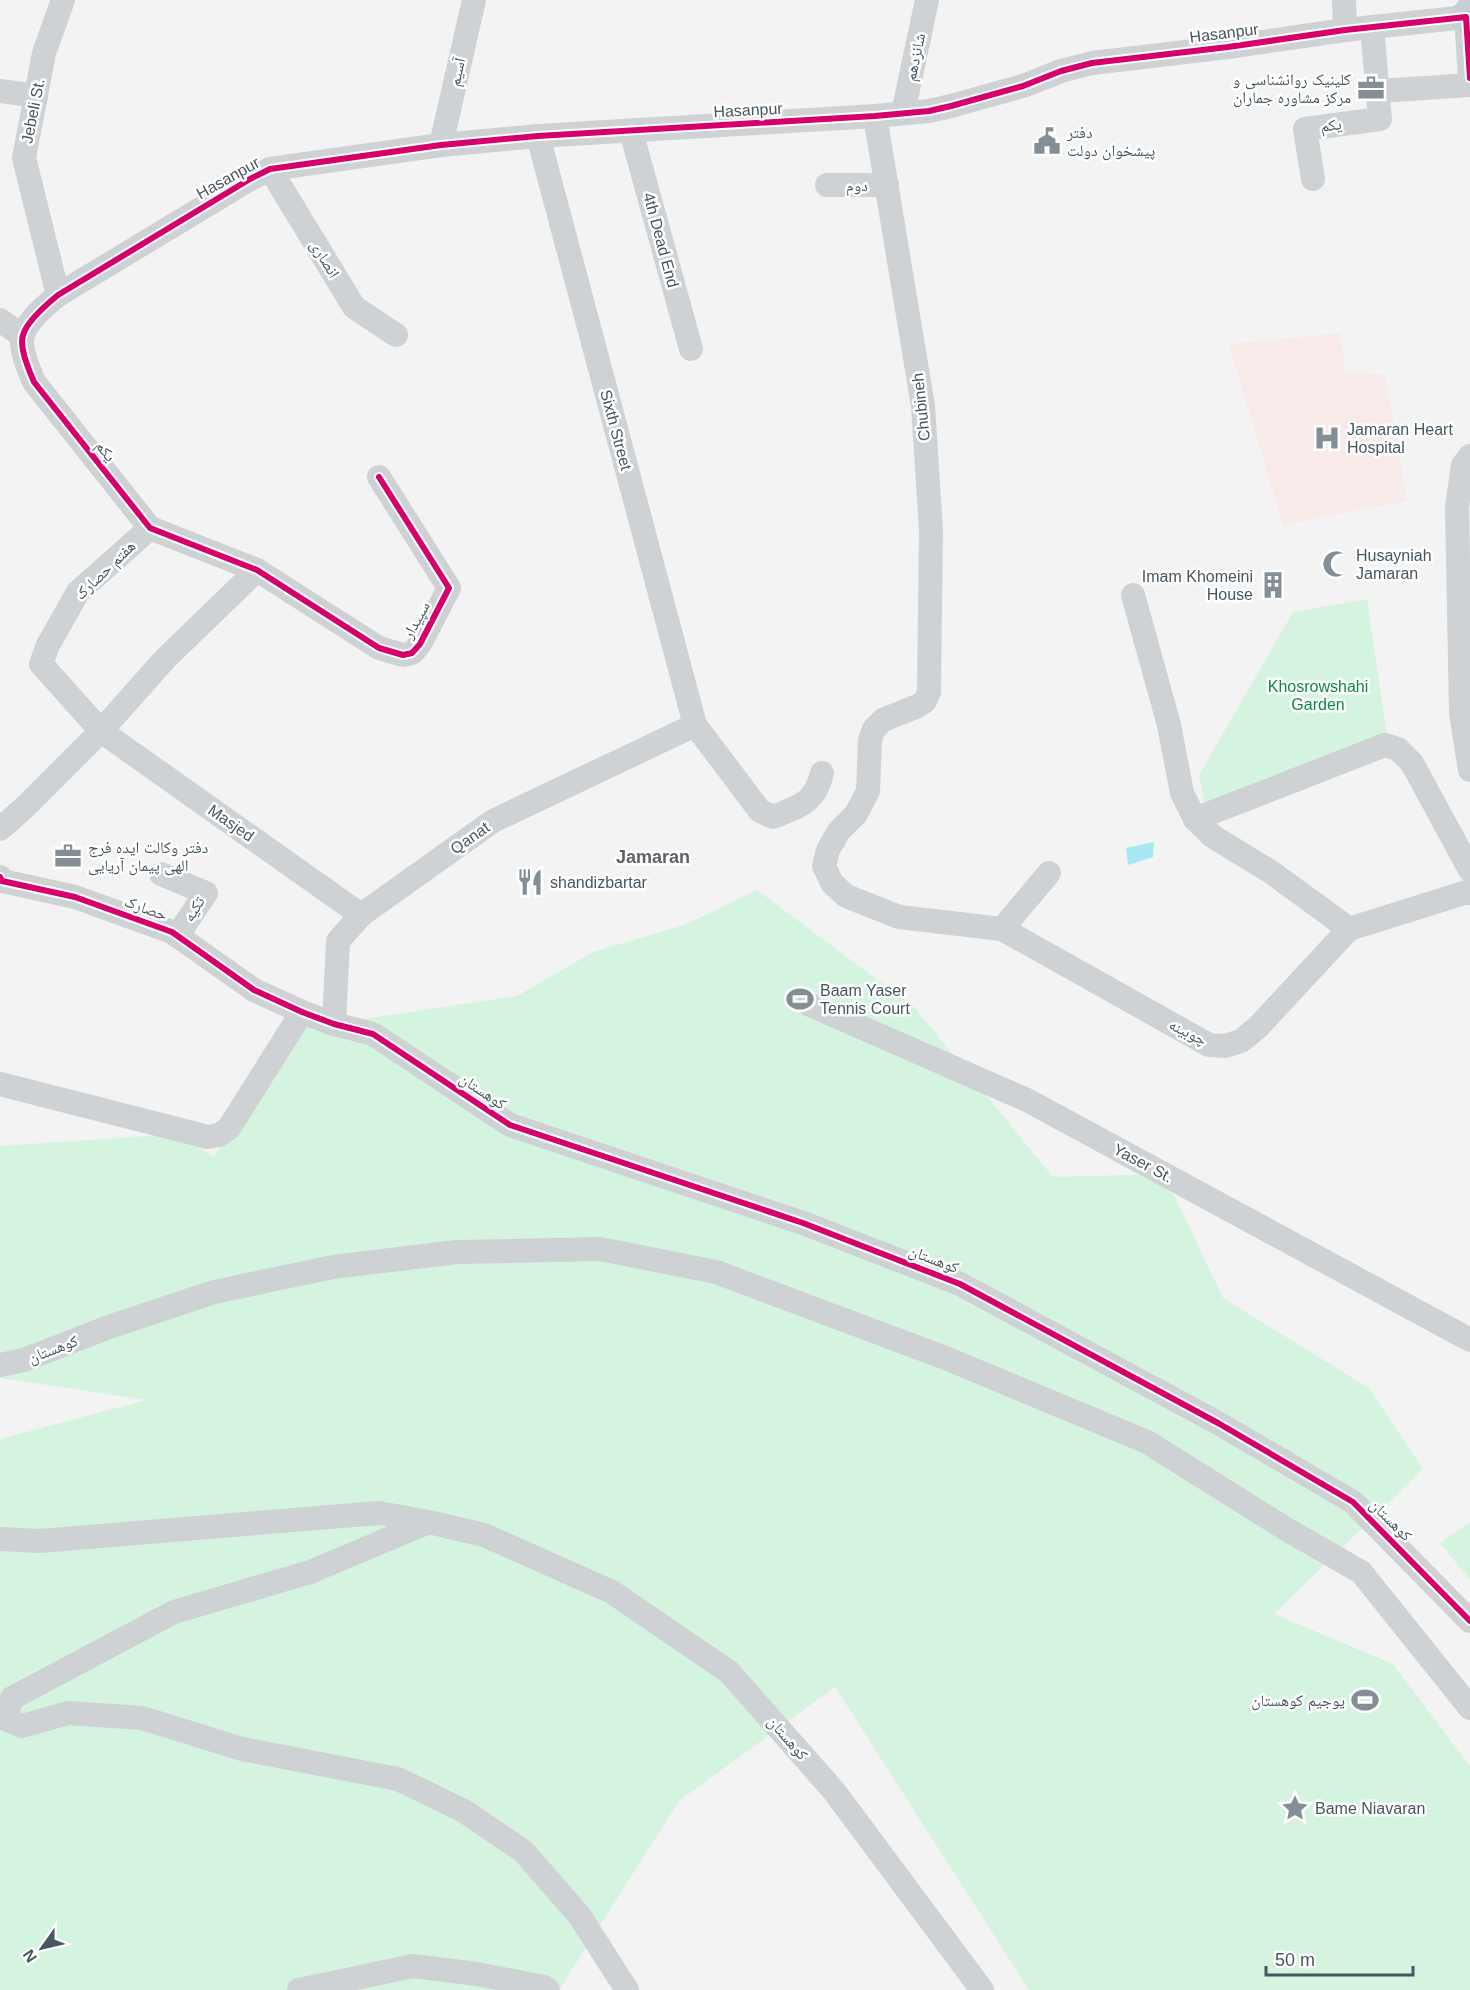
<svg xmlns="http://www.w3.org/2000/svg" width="1470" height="1990" font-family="Helvetica,'Noto Naskh Arabic',sans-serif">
  <rect width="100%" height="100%" fill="#f3f3f3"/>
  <polygon fill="#f9eaea" points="1339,333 1346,371 1385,375 1407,501 1283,525 1229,344"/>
  <g fill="#d5f4e0">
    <polygon points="1367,599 1387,736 1205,806 1199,775 1293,612"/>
    <polygon points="757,890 914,1007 1053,1177 1164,1174 1223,1298 1369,1388 1423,1469 1274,1614 1393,1664 1470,1766 1470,1990 1029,1990 835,1687 679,1801 559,1990 0,1990 0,1439 147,1400 0,1378 0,1146 177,1134 214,1157 296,1029 517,996 593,952 684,925"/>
    <polygon points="1470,1522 1470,1580 1440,1543"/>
  </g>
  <polygon fill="#a7e8f5" points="1154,842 1153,857 1128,865 1126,848"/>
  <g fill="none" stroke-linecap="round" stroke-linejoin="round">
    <g stroke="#ced2d4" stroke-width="24">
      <polyline points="1344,0 1345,30"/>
      <polyline points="0,91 36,96"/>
      <polyline points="1379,91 1470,85"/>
      <polyline points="903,113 927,0"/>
      <polyline points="875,116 923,406 931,529 929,692 925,701 918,706 883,720 874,729 870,740 868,791 856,814 839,831 828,850 824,866 832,883 846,896 899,917 1002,929 1209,1045 1225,1046 1241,1041 1258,1027 1349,929"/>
      <polyline points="631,131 691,349"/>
      <path d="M538,136L695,725L760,811L773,817C800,806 815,803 822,773"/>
      <polyline points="441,145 474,0"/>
      <polyline points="270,169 354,307 396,335"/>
      <polyline points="1313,179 1305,129 1380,119 1372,27"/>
      <polyline points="827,185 887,185"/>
      <polyline points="58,295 24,158 44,53 63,0"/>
      <polyline points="0,320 22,336"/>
      <polyline points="1470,456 1463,465 1457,507 1461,713 1470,770"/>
      <path d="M379,477L449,588L420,644L412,653L403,655L379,648L257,570L150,528L34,382C29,370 19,348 23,335C27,321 47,304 58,295L250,179L270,169L441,145L538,136L875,116L929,111L951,106L1023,86L1061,71L1092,63L1228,47L1345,30L1466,17L1470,78"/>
      <polyline points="150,528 78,592 48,645 41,664 101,731 361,915"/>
      <polyline points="1133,595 1169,725 1182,793 1195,819 1212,836 1271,872 1349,929 1467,892 1470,893"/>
      <polyline points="1195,819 1385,745 1398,749 1412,763 1470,870"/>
      <polyline points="0,829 25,807 101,731 165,659 257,570"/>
      <polyline points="161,874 206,893 177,936"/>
      <polyline points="0,877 2,881 75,897 172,932 254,990 302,1012 334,1024 373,1034 510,1125 803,1223 960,1284 1218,1423 1353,1502 1470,1621"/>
      <polyline points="1002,929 1049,873"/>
      <polyline points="808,1004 1027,1100 1470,1340"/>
      <polyline points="334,1024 338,941 361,915 493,821 695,725"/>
      <polyline points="0,1084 208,1137 219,1135 229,1128 302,1012"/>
      <polyline points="0,1365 24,1360 109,1327 214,1292 333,1267 457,1252 600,1249 716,1272 943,1357 1147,1442 1286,1529 1361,1572 1470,1708"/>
      <polyline points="429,1522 310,1572 174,1612 12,1698 5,1719 22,1726 68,1713 142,1718 242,1749 398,1779 464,1811 523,1851 579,1915 627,1990"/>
      <polyline points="0,1539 40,1541 379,1513 429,1522 484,1535 612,1592 729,1672 834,1791 982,1990"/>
      <polyline points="299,1990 413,1966 477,1974 544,1987 548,1990"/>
    </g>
    <polyline stroke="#c9ced2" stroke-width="32" points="1466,17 1470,12"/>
    <defs>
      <g id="cycleway">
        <path d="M379,477L449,588L420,644L412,653L403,655L379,648L257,570L150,528L34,382C29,370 19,348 23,335C27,321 47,304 58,295L250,179L270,169L441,145L538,136L875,116L929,111L951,106L1023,86L1061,71L1092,63L1228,47L1345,30L1466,17L1470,78"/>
        <polyline points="0,877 2,881 75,897 172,932 254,990 302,1012 334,1024 373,1034 510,1125 803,1223 960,1284 1218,1423 1353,1502 1470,1621"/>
      </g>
    </defs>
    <use href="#cycleway" stroke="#fff" stroke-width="10"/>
    <use href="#cycleway" stroke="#d6006c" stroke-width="6"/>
  </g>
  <defs>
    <symbol id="office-bare" viewBox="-9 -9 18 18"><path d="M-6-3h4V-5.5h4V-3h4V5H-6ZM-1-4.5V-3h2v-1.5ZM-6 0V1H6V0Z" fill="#838e95" stroke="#fff" stroke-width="2.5" paint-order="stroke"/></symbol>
    <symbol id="civic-bare" viewBox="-9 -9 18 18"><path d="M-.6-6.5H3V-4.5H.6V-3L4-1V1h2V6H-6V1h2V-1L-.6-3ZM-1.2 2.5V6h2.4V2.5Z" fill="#838e95" stroke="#fff" stroke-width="2.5" paint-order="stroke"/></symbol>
    <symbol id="hospital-bare" viewBox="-9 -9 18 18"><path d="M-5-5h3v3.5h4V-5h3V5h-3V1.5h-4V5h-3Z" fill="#838e95" stroke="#fff" stroke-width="2.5" paint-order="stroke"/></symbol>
    <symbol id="mosque-bare" viewBox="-9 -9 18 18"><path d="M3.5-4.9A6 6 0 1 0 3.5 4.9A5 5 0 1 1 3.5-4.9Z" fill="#838e95" stroke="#fff" stroke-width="2.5" paint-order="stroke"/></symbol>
    <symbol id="building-bare" viewBox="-9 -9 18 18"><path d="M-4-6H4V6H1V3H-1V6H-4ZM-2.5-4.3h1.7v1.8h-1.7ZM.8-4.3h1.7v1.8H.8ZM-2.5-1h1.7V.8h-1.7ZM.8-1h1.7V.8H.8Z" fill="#838e95" stroke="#fff" stroke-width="2.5" paint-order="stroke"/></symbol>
    <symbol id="restaurant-bare" viewBox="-9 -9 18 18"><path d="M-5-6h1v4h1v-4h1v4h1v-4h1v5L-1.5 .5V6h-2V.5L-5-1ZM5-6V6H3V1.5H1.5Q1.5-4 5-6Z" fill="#838e95" stroke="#fff" stroke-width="2.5" paint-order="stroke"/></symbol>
    <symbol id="stadium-bare" viewBox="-9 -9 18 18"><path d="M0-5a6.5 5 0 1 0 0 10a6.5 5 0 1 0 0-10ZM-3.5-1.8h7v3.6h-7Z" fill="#838e95" stroke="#fff" stroke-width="2.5" paint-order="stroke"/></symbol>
    <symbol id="sight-bare" viewBox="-9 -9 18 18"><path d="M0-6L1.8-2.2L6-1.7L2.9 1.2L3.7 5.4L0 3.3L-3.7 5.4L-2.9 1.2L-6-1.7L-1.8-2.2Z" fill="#838e95" stroke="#fff" stroke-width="2.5" paint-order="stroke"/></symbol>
  </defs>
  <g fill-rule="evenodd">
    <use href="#office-bare" x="1352" y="69" width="38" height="38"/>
    <use href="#civic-bare" x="1028" y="122" width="38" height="38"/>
    <use href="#hospital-bare" x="1308" y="419" width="38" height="38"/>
    <use href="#mosque-bare" x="1317" y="545" width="38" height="38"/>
    <use href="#building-bare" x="1254" y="566" width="38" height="38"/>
    <use href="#office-bare" x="49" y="837" width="38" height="38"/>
    <use href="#restaurant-bare" x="511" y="863" width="38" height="38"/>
    <use href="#stadium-bare" x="781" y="980" width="38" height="38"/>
    <use href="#stadium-bare" x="1346" y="1681" width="38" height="38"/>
    <use href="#sight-bare" x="1276" y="1789" width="38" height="38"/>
  </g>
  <g text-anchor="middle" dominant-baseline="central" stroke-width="5" stroke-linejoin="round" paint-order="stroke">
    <g font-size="16" fill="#475762" stroke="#fff">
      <text transform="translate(1224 33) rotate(-7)">Hasanpur</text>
      <text transform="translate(915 57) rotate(-78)">شانزدهم</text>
      <text transform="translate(457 72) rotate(-77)">آسیم</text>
      <text transform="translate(748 110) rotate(-3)">Hasanpur</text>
      <text transform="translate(33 111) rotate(-79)">Jebeli St.</text>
      <text transform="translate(1331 125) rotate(-8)">یکم</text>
      <text transform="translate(228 178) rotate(-29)">Hasanpur</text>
      <text x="857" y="185">دوم</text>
      <text transform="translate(661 240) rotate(75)">4th Dead End</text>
      <text transform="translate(325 259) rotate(58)">انصاری</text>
      <text transform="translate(921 407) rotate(-96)">Chubineh</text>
      <text transform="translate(616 430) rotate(75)">Sixth Street</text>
      <text transform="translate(106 451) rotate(52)">یکم</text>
      <text transform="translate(105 570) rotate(-44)">هفتم حصارک</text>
      <text transform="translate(416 620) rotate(-61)">سپیدار</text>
      <text transform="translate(231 823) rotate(35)">Masjed</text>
      <text transform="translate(470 838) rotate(-35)">Qanat</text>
      <text transform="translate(146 908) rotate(20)">حصارک</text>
      <text transform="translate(194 909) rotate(-59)">تکیه</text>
      <text transform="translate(1188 1032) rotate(27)">چوبینه</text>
      <text transform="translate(483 1091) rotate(34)">کوهستان</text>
      <text transform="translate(1143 1163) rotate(28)">Yaser St.</text>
      <text transform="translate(934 1259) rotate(21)">کوهستان</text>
      <text transform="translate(53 1349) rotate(-21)">کوهستان</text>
      <text transform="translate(1391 1520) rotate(45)">کوهستان</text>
      <text transform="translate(788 1738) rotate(49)">کوهستان</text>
    </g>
    <g font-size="16" fill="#475762" stroke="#fff" text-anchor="start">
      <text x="1351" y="79" text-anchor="end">کلینیک روانشناسی و<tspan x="1351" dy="18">مرکز مشاوره جماران</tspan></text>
      <text x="1067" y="132">دفتر<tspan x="1067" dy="18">پیشخوان دولت</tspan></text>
      <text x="1347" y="429">Jamaran Heart<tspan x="1347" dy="18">Hospital</tspan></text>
      <text x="1356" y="555">Husayniah<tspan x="1356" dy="18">Jamaran</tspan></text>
      <text x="1253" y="576" text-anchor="end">Imam Khomeini<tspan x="1253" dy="18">House</tspan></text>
      <text x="88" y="847">دفتر وکالت ایده فرج<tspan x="88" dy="18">الهی پیمان آریایی</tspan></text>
      <text x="550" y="882">shandizbartar</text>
      <text x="820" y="990">Baam Yaser<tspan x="820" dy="18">Tennis Court</tspan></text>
      <text x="1345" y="1700" text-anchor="end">یوجیم کوهستان</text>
      <text x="1315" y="1808">Bame Niavaran</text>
    </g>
    <g font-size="16" fill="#0d8844" stroke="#fff">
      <text x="1318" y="686">Khosrowshahi<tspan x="1318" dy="18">Garden</tspan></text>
    </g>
    <g font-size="18" font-weight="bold" fill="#5d6368" stroke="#fff">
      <text x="653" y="857">Jamaran</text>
    </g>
  </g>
  <g transform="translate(42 1948) rotate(236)" stroke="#ffffff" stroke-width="4.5" paint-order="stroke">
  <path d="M0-4.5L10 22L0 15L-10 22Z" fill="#475762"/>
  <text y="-9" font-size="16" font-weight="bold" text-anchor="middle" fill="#475762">N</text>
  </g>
  <path d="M1266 1966v9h147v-9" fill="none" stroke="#475762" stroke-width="3"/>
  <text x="1275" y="1966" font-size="18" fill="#475762" stroke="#ffffff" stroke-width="4.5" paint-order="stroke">50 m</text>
</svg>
